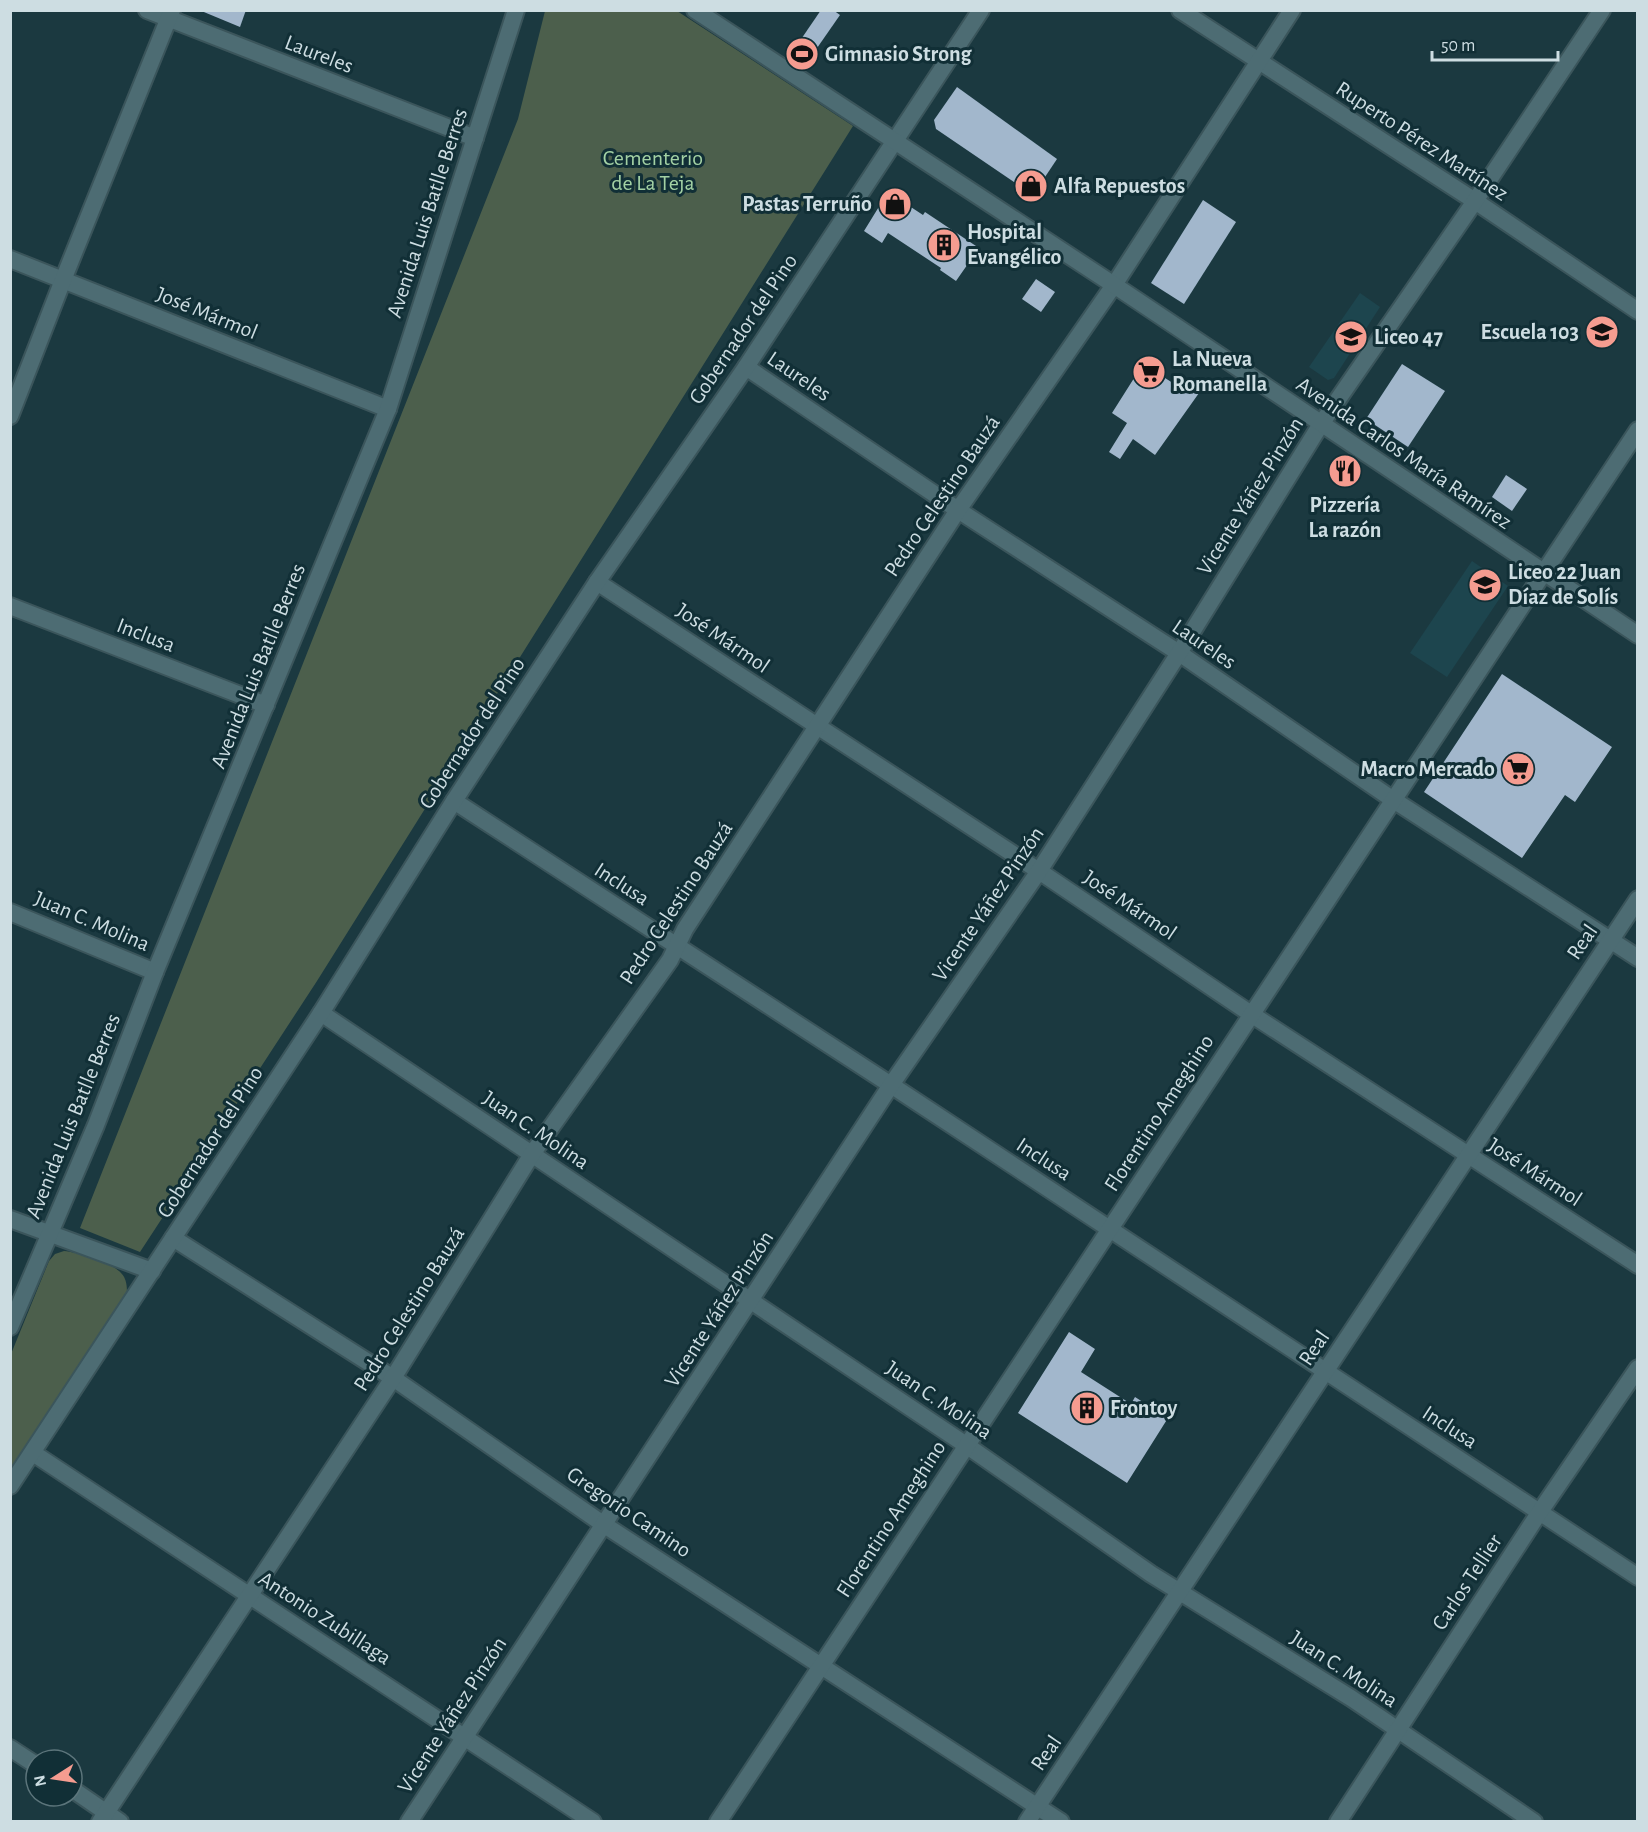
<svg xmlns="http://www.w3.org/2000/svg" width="1648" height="1832" font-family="'Alegreya Sans',sans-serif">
  <rect width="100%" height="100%" fill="#1b3940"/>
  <g fill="#1d454e">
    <polygon points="1360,293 1380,307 1334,378 1328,380 1309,367"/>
    <polygon points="1472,561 1508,586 1447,677 1410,653"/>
  </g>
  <g fill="#4c5f4c">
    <polygon points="545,11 677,11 853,126 317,981 140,1252 80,1228 518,119"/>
    <path d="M64,1251C77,1252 113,1263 121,1273C127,1279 127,1287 127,1295L11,1472V1354L49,1261L55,1254Z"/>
  </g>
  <g fill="#a2b7cc">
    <polygon points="199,10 246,10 240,27"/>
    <polygon points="821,10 833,10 840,15 808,61 793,51"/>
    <polygon points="957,87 1057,159 1033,195 936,129 934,120"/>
    <polygon points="888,192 923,215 925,212 979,248 956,281 940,270 941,268 888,233 882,243 864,231"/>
    <polygon points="1203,200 1236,222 1184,304 1151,283"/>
    <polygon points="1036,279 1055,292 1041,312 1022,299"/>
    <polygon points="1143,364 1176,385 1180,379 1199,393 1155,455 1133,439 1120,459 1109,452 1127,423 1112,413"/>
    <polygon points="1402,364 1445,391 1408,447 1366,419"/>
    <polygon points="1506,475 1527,489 1512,511 1492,497"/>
    <polygon points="1502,674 1612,747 1575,802 1565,795 1522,858 1424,792"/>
    <polygon points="1069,1332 1095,1349 1081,1372 1131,1404 1135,1397 1168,1418 1127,1483 1018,1413"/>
  </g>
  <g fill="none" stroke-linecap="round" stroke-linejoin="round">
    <defs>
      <g id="minor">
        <polyline points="147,10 475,138"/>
        <polyline points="1180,10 1475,201 1638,311"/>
        <polyline points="10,259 388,409"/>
        <polyline points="746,367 958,510 1179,653 1392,799 1638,958"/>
        <polyline points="597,582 1039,871 1251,1014 1638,1265"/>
        <polyline points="10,606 266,705"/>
        <polyline points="454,801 891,1085 1638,1577"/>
        <polyline points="10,912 155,972"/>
        <polyline points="321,1013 966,1445 1151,1574 1351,1698 1534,1822"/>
        <polyline points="10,1219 152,1271"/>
        <polyline points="173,1238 393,1378 603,1524 1061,1822"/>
        <polyline points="33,1453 593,1822"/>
        <polyline points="10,1486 321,1013 454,801 597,582 746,367 981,10"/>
        <polyline points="10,1748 36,1765"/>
        <polyline points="72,1789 120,1822"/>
        <polyline points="100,1822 393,1378 532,1154 670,960 685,929 958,510 1114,285 1292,10"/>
        <polyline points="409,1822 891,1085 1039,871 1179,653 1321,424 1475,201 1602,10"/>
        <polyline points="718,1822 1638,430"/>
        <polyline points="1027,1822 1638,899"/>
        <polyline points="1338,1822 1539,1513 1638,1368"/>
      </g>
      <g id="secondary">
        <polyline points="695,10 1114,285 1638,635"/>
        <polyline points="10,416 63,280 172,10"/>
        <polyline points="10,1327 96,1125 155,972 388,409 516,10"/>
      </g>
    </defs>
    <use href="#minor" stroke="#3b555b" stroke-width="20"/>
    <use href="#secondary" stroke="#3b555b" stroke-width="20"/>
    <use href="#minor" stroke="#4d6c73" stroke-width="16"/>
    <use href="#secondary" stroke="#4d6c73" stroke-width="16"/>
  </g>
  <defs>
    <symbol id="stadium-disc" viewBox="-11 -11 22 22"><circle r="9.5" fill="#f59c90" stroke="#112f36"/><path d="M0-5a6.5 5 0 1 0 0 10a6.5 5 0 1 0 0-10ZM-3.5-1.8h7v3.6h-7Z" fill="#111"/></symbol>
    <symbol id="shop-disc" viewBox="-11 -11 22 22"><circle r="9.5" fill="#f59c90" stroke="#112f36"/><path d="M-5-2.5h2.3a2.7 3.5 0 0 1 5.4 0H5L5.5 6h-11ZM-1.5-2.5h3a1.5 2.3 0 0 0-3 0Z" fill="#111"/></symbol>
    <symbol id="building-disc" viewBox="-11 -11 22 22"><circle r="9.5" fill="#f59c90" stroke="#112f36"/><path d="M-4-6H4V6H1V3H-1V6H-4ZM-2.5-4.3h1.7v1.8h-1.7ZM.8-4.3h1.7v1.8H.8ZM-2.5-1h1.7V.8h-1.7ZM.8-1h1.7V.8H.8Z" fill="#111"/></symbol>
    <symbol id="school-disc" viewBox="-11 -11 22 22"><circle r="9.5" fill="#f59c90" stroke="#112f36"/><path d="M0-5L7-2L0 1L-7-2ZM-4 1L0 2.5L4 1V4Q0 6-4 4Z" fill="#111"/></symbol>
    <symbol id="supermarket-disc" viewBox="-11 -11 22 22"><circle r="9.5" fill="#f59c90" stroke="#112f36"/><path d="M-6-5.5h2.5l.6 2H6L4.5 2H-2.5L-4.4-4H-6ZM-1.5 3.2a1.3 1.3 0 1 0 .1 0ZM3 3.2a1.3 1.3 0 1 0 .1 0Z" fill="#111"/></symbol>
    <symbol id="restaurant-disc" viewBox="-11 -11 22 22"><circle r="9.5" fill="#f59c90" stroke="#112f36"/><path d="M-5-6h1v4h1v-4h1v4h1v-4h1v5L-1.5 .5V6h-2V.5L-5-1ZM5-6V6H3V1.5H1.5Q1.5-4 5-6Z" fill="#111"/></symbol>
  </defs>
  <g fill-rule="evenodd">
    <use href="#stadium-disc" x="783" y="35" width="38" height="38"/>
    <use href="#shop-disc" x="1012" y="167" width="38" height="38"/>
    <use href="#shop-disc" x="876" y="185" width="38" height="38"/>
    <use href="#building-disc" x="925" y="226" width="38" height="38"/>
    <use href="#school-disc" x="1583" y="313" width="38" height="38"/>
    <use href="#school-disc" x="1332" y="318" width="38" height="38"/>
    <use href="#supermarket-disc" x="1130" y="353" width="38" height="38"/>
    <use href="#restaurant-disc" x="1326" y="452" width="38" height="38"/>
    <use href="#school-disc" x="1466" y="566" width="38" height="38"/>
    <use href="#supermarket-disc" x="1499" y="750" width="38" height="38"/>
    <use href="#building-disc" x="1068" y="1389" width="38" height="38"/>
  </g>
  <g text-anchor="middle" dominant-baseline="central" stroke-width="6" stroke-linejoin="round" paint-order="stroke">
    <g font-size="22" fill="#cddde2" stroke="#112f36">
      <text transform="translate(319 54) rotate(21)">Laureles</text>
      <text transform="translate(1422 141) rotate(33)">Ruperto Pérez Martínez</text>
      <text transform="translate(427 213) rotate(-72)">Avenida Luis Batlle Berres</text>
      <text transform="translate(207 313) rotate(22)">José Mármol</text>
      <text transform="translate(743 329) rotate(-56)">Gobernador del Pino</text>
      <text transform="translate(799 376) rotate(34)">Laureles</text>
      <text transform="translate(1404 453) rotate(34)">Avenida Carlos María Ramírez</text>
      <text transform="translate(942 496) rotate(-56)">Pedro Celestino Bauzá</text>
      <text transform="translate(1250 496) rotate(-58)">Vicente Yáñez Pinzón</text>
      <text transform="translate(146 635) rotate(21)">Inclusa</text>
      <text transform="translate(723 638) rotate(34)">José Mármol</text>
      <text transform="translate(1204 644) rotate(34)">Laureles</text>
      <text transform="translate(258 666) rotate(-68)">Avenida Luis Batlle Berres</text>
      <text transform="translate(472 733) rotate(-57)">Gobernador del Pino</text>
      <text transform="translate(622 884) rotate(33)">Inclusa</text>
      <text transform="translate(676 903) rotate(-57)">Pedro Celestino Bauzá</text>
      <text transform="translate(988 904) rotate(-56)">Vicente Yáñez Pinzón</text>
      <text transform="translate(1130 905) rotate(34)">José Mármol</text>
      <text transform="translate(92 921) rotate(23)">Juan C. Molina</text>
      <text transform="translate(1582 942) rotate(-56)">Real</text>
      <text transform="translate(1159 1113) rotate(-57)">Florentino Ameghino</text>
      <text transform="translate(73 1116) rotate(-68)">Avenida Luis Batlle Berres</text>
      <text transform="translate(536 1130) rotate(34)">Juan C. Molina</text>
      <text transform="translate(210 1142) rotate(-57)">Gobernador del Pino</text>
      <text transform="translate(1044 1159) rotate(33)">Inclusa</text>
      <text transform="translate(1535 1172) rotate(33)">José Mármol</text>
      <text transform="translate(409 1309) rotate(-58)">Pedro Celestino Bauzá</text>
      <text transform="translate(719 1309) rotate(-57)">Vicente Yáñez Pinzón</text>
      <text transform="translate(1314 1348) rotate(-56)">Real</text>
      <text transform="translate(939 1400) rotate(34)">Juan C. Molina</text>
      <text transform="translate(1450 1427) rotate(33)">Inclusa</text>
      <text transform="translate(629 1512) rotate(34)">Gregorio Camino</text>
      <text transform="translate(891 1519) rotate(-57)">Florentino Ameghino</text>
      <text transform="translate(1467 1582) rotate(-57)">Carlos Tellier</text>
      <text transform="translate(325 1618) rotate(33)">Antonio Zubillaga</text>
      <text transform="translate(1344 1669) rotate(33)">Juan C. Molina</text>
      <text transform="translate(452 1715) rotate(-57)">Vicente Yáñez Pinzón</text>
      <text transform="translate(1046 1753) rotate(-56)">Real</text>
    </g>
    <g font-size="22" font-weight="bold" fill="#cddde2" stroke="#112f36" text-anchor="start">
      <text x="825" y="54">Gimnasio Strong</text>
      <text x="1054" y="186">Alfa Repuestos</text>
      <text x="872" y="204" text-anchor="end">Pastas Terruño</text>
      <text x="967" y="232">Hospital<tspan x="967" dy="25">Evangélico</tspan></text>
      <text x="1579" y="332" text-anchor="end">Escuela 103</text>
      <text x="1374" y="337">Liceo 47</text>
      <text x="1172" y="359">La Nueva<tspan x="1172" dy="25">Romanella</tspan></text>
      <text x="1345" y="505" text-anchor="middle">Pizzería<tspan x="1345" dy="25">La razón</tspan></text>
      <text x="1508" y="572">Liceo 22 Juan<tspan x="1508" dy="25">Díaz de Solís</tspan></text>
      <text x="1495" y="769" text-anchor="end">Macro Mercado</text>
      <text x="1110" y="1408">Frontoy</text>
    </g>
    <g font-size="22" fill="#a3d1a4" stroke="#112f36">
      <text x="653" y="158">Cementerio<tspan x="653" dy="25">de La Teja</tspan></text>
    </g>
  </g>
  <rect width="1648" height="1832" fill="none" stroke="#cddde2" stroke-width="24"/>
  <g transform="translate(54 1778) rotate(258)"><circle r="28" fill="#112f36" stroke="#5c757b" stroke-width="1.5"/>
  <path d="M0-4.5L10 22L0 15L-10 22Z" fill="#f59c90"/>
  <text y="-9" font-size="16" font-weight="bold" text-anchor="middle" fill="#cddde2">N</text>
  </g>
  <path d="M1432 51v9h126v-9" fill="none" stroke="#cddde2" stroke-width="3"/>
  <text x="1441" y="51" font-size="18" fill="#cddde2" stroke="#112f36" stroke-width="4.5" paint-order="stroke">50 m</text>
</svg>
